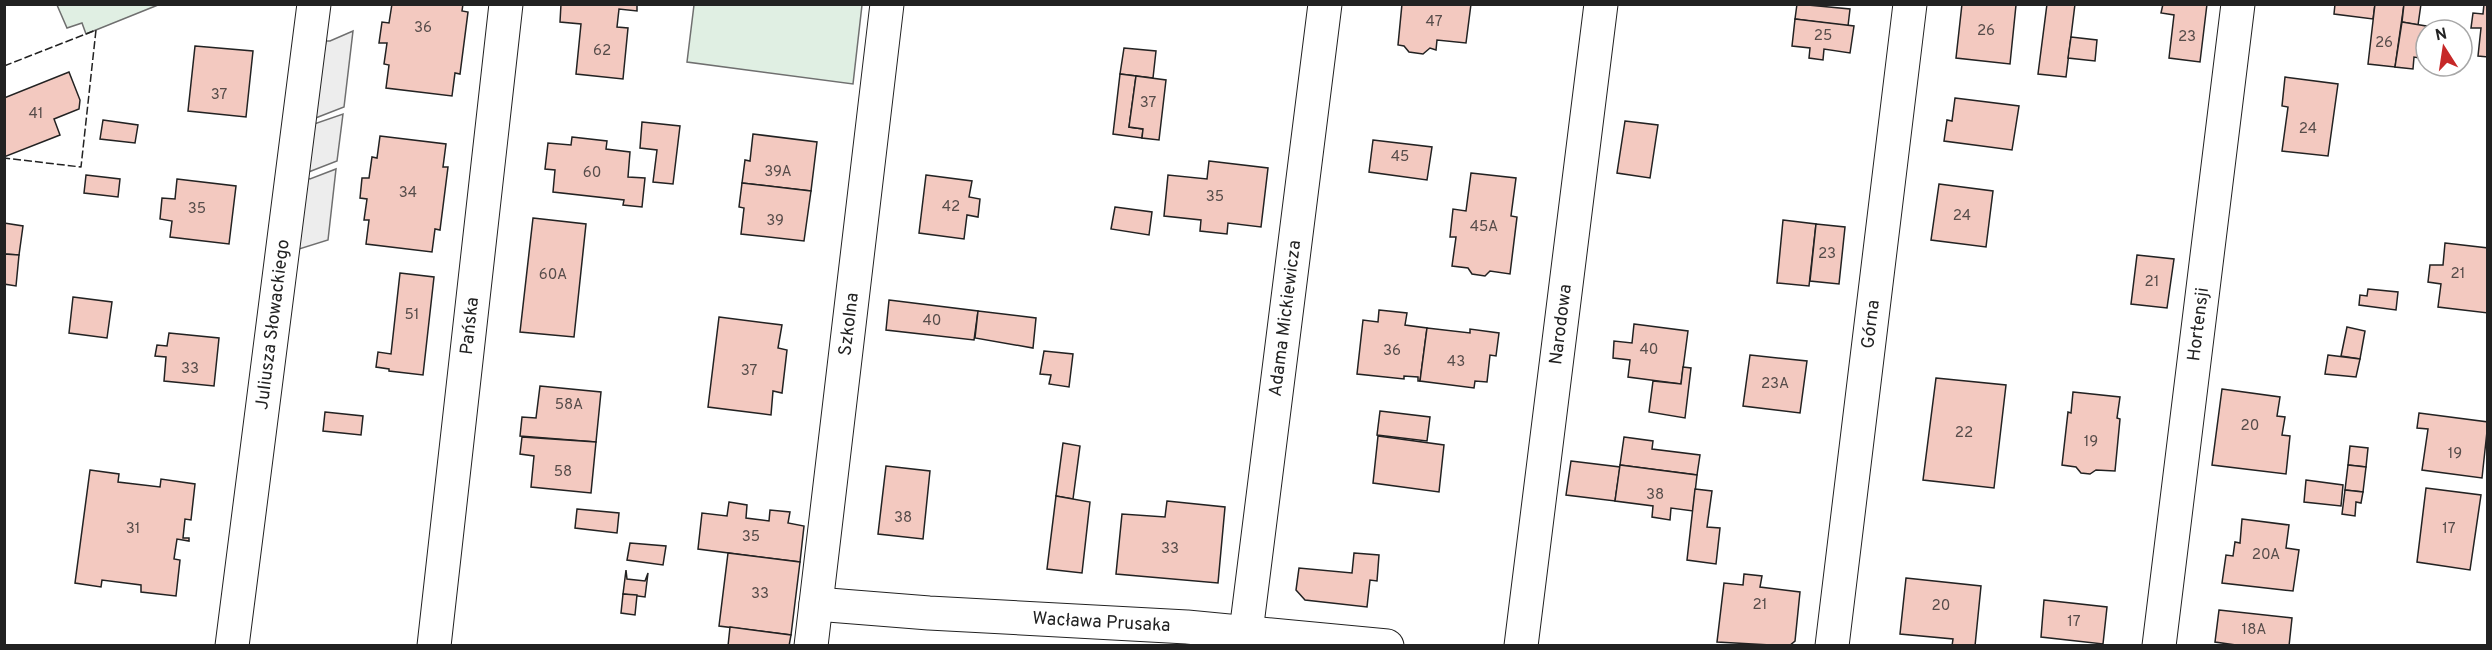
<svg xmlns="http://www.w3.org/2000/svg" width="2492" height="650" font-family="Overpass,sans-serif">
  <rect width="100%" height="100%" fill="#fff"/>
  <g fill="#e0efe3" stroke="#6f6f6f" stroke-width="1.5">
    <polygon points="57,5 158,5 86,34 82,23 67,28"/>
    <polygon points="694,5 862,5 853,84 687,62"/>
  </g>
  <g fill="#ededed" stroke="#6f6f6f" stroke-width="1.5">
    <polygon points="353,31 344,107 313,119 326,41 330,41"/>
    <polygon points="343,114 337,161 306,173 314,124"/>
    <polygon points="336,169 328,240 296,250 306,177 310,179"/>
  </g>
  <g fill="#f3c9c0" stroke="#222" stroke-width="1.5">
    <polygon points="392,4 463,4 462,11 468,12 460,74 455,73 452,96 386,88 389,65 384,64 387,43 379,43 382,22 389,23"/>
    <polygon points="561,4 637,4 637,11 619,9 617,27 628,28 623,79 576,74 581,24 560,22"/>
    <polygon points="1402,4 1471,4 1466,43 1437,40 1436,50 1430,48 1423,54 1409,52 1404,46 1398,45"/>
    <polygon points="1797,4 1850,9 1848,26 1795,19"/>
    <polygon points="1962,4 2016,5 2010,64 1956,58"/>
    <polygon points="2047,4 2075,4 2066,77 2038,74"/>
    <polygon points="2163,4 2207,4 2200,62 2169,58 2174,15 2161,13"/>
    <polygon points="2335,4 2375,4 2373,19 2334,14"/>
    <polygon points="2375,4 2404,4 2395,67 2368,64"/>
    <polygon points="2404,4 2421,4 2418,25 2402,22"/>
    <polygon points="2484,4 2488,4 2488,57 2478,56 2481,28 2471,28 2473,13 2483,14"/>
    <polygon points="1795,19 1854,26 1850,53 1824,49 1823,60 1809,58 1810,48 1792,46"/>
    <polygon points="2402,22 2432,27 2432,30 2426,30 2426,59 2414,57 2413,69 2395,67"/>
    <polygon points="2071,37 2097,40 2095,61 2068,58"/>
    <polygon points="195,46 253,51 246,117 188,111"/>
    <polygon points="1124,48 1156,51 1153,78 1120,74"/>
    <polygon points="69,72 80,100 79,109 54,119 60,135 4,157 4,98"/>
    <polygon points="1120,74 1136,76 1129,127 1143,129 1142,138 1113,134"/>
    <polygon points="1136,76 1166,80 1159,140 1142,138 1143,129 1129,127"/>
    <polygon points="2285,77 2338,84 2328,156 2282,151 2288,107 2282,106"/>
    <polygon points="1955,98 2019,106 2012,150 1944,141 1947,120 1952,121"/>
    <polygon points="103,120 138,125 135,143 100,139"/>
    <polygon points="1625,121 1658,125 1650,178 1617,173"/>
    <polygon points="642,122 680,126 673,184 653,182 657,150 640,148"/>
    <polygon points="753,134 817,142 811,191 742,183 745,160 750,161"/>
    <polygon points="380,136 446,144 443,167 448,167 440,230 435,229 432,252 366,244 369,220 364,220 367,199 360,198 362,178 369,178 372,157 377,158"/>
    <polygon points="572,137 607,141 606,149 630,152 628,177 645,178 642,207 623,205 624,200 553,192 555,170 545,169 548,143 571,145"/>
    <polygon points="1373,140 1432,147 1427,180 1369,172"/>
    <polygon points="1209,161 1268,168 1261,227 1228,223 1227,234 1200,231 1201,220 1164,216 1168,175 1207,179"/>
    <polygon points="1471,173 1516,178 1511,216 1517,217 1510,274 1490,271 1485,276 1472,274 1468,268 1452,266 1456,237 1450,237 1453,209 1466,211"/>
    <polygon points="86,175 120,179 118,197 84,193"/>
    <polygon points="926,175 972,181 969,197 980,199 978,217 967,215 964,239 919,233"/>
    <polygon points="177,179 236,186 229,244 170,237 172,221 160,219 162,198 175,199"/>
    <polygon points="742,183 811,191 804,241 741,234 744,208 739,207"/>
    <polygon points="1939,184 1993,191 1986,247 1931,240"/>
    <polygon points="1115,207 1152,212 1149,235 1111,229"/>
    <polygon points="533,218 586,224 574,337 520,332"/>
    <polygon points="1783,220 1816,224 1809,286 1777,283"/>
    <polygon points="4,223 23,226 19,255 4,254"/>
    <polygon points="1816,224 1845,227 1839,284 1810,281"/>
    <polygon points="2445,243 2488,248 2488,313 2438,307 2441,284 2428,282 2430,265 2443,265"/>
    <polygon points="4,254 19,255 16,286 4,284"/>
    <polygon points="2137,255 2174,259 2167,308 2131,304"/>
    <polygon points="400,273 434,277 423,375 389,371 389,369 376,367 378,352 391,354"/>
    <polygon points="2368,289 2398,292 2396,310 2359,305 2360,295 2367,296"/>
    <polygon points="73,297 112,302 107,338 69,333"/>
    <polygon points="889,300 978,311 974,340 886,330"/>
    <polygon points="1379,310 1407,313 1405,325 1427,328 1420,381 1418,381 1418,377 1404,376 1404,379 1357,374 1363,320 1378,322"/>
    <polygon points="978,311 1036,318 1033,348 975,338"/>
    <polygon points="719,317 782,325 778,348 787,350 782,393 773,391 771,415 708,407"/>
    <polygon points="1634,324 1688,331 1681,384 1628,377 1630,360 1613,358 1614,341 1632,343"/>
    <polygon points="2347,327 2365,331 2360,359 2341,356"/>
    <polygon points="1427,328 1470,333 1470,329 1499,333 1496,356 1490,355 1487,382 1475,381 1474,388 1420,381"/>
    <polygon points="169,333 219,338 214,386 164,381 166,357 155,356 157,345 167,346"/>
    <polygon points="1044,351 1073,354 1069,387 1049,384 1051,375 1040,374"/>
    <polygon points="1750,355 1807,361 1800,413 1743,406"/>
    <polygon points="2328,355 2360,359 2356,377 2325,374"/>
    <polygon points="1683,367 1691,368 1685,418 1649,412 1653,381 1681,384"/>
    <polygon points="1936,378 2006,385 1994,488 1923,480"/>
    <polygon points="540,386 601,392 596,442 520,436 522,417 536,418"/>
    <polygon points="2222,389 2280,397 2277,416 2285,417 2282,435 2290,436 2286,474 2212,465"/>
    <polygon points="2073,392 2120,397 2117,418 2120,419 2115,471 2096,470 2090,474 2081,473 2076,467 2062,465 2068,412 2071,413"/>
    <polygon points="1380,411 1430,417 1427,441 1377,435"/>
    <polygon points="325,412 363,416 361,435 323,431"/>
    <polygon points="2419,413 2488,422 2482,478 2422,470 2428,429 2417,428"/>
    <polygon points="1378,436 1444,445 1439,492 1373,483"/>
    <polygon points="522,437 596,442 591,493 531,487 534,456 520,454"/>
    <polygon points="1624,437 1653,441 1652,449 1700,455 1697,475 1620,465"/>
    <polygon points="1063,443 1080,446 1073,499 1056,496"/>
    <polygon points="2350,446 2368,448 2366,467 2348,465"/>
    <polygon points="1571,461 1620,467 1615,501 1566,495"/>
    <polygon points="1620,465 1697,475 1693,511 1671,508 1670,520 1652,517 1653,506 1615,501"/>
    <polygon points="2348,465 2366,467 2363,492 2345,490"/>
    <polygon points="886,466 930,471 923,539 878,534"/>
    <polygon points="90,470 119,474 118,482 160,487 161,479 195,484 191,520 185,519 183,538 189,538 189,541 177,539 174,559 180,560 176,596 141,592 141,585 102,580 101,587 75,583"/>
    <polygon points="2306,480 2343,485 2341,506 2304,502"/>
    <polygon points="2426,488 2481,495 2470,570 2417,562"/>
    <polygon points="1695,489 1712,491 1707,527 1720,528 1716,564 1687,560"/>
    <polygon points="2345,490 2363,492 2361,503 2356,502 2355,516 2342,514"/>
    <polygon points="1056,496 1090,502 1082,573 1047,569"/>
    <polygon points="1167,501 1225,507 1218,583 1116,574 1122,514 1165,517"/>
    <polygon points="729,502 747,505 746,518 769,521 770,510 790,512 788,523 804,526 800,562 698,549 702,513 727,516"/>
    <polygon points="577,509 619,513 617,533 575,528"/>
    <polygon points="2242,519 2289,525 2286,548 2299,550 2293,591 2222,583 2226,555 2233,556 2235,542 2240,543"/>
    <polygon points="630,543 666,546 663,565 627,560"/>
    <polygon points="728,553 800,562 791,635 719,626"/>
    <polygon points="1354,553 1379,555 1377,581 1370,580 1367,607 1305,600 1296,590 1299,568 1352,573"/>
    <polygon points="626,570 627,579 645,581 648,573 645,597 623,594"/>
    <polygon points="1744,574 1762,576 1760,587 1800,592 1795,641 1789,646 1717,642 1724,583 1743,585"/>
    <polygon points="1906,578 1981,586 1975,646 1952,646 1953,639 1900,634"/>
    <polygon points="623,594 637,595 635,615 621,613"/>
    <polygon points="2044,600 2107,607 2103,644 2041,637"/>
    <polygon points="2219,610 2292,618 2289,646 2243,646 2215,642"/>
    <polygon points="730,627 791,635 789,646 728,646"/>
  </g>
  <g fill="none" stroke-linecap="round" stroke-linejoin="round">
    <defs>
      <g id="street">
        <path id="s1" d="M816,604L929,613L1187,627L1387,646"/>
        <path id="s2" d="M1246,632L1325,4"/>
        <path id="s3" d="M232,646L314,4"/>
        <path id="s4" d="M434,646L506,4"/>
        <path id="s5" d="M811,646L887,4"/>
        <path id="s6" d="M1521,646L1601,4"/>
        <path id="s7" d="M1832,646L1910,4"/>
        <path id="s8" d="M2159,646L2238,4"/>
      </g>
    </defs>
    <use href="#street" stroke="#222" stroke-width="35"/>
    <use href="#street" stroke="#fff" stroke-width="33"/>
    <polyline stroke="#222" stroke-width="1.5" stroke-dasharray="8 3" stroke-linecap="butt" points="4,66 96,30 81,167 4,158"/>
  </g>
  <g text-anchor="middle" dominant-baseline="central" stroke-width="4.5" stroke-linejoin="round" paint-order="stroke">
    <g font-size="15" fill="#564c4a">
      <text x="1434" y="22">47</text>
      <text x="423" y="28">36</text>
      <text x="1986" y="31">26</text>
      <text x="1823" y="36">25</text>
      <text x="2187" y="37">23</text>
      <text x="2384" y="43">26</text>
      <text x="602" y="51">62</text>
      <text x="219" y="95">37</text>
      <text x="1148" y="103">37</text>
      <text x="36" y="114">41</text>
      <text x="2308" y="129">24</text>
      <text x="1400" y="157">45</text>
      <text x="778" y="172">39A</text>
      <text x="592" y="173">60</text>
      <text x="408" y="193">34</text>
      <text x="1215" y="197">35</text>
      <text x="951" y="207">42</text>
      <text x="197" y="209">35</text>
      <text x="1962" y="216">24</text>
      <text x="775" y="221">39</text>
      <text x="1484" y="227">45A</text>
      <text x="1827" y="254">23</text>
      <text x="2458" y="274">21</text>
      <text x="553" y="275">60A</text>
      <text x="2152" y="282">21</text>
      <text x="412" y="315">51</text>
      <text x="932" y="321">40</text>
      <text x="1649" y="350">40</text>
      <text x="1392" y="351">36</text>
      <text x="1456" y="362">43</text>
      <text x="190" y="369">33</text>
      <text x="749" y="371">37</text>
      <text x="1775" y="384">23A</text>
      <text x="569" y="405">58A</text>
      <text x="2250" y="426">20</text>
      <text x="1964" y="433">22</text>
      <text x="2091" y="442">19</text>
      <text x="2455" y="454">19</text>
      <text x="563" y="472">58</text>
      <text x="1655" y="495">38</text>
      <text x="903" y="518">38</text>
      <text x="133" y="529">31</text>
      <text x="2449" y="529">17</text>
      <text x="751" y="537">35</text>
      <text x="1170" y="549">33</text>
      <text x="2266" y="555">20A</text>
      <text x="760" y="594">33</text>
      <text x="1760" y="605">21</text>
      <text x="1941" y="606">20</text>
      <text x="2074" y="622">17</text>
      <text x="2254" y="630">18A</text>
    </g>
    <g font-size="18" fill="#222" stroke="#fff">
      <text stroke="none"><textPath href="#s2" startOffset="316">Adama Mickiewicza</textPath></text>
      <text stroke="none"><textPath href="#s3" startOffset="324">Juliusza Słowackiego</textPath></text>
      <text stroke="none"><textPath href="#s4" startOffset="322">Pańska</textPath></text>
      <text stroke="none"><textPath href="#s5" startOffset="324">Szkolna</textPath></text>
      <text stroke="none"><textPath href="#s6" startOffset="324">Narodowa</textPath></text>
      <text stroke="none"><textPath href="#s7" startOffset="324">Górna</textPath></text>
      <text stroke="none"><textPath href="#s8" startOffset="324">Hortensji</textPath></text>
      <text stroke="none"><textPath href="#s1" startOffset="286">Wacława Prusaka</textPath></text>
    </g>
  </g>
  <rect width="2492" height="650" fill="none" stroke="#222222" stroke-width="12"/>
  <g transform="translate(2444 48) rotate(348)"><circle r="28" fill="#ffffff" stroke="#a7a7a7" stroke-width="1.5"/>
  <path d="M0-4.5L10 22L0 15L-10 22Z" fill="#c62828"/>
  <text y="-9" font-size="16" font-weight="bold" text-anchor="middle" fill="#222222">N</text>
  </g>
</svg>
